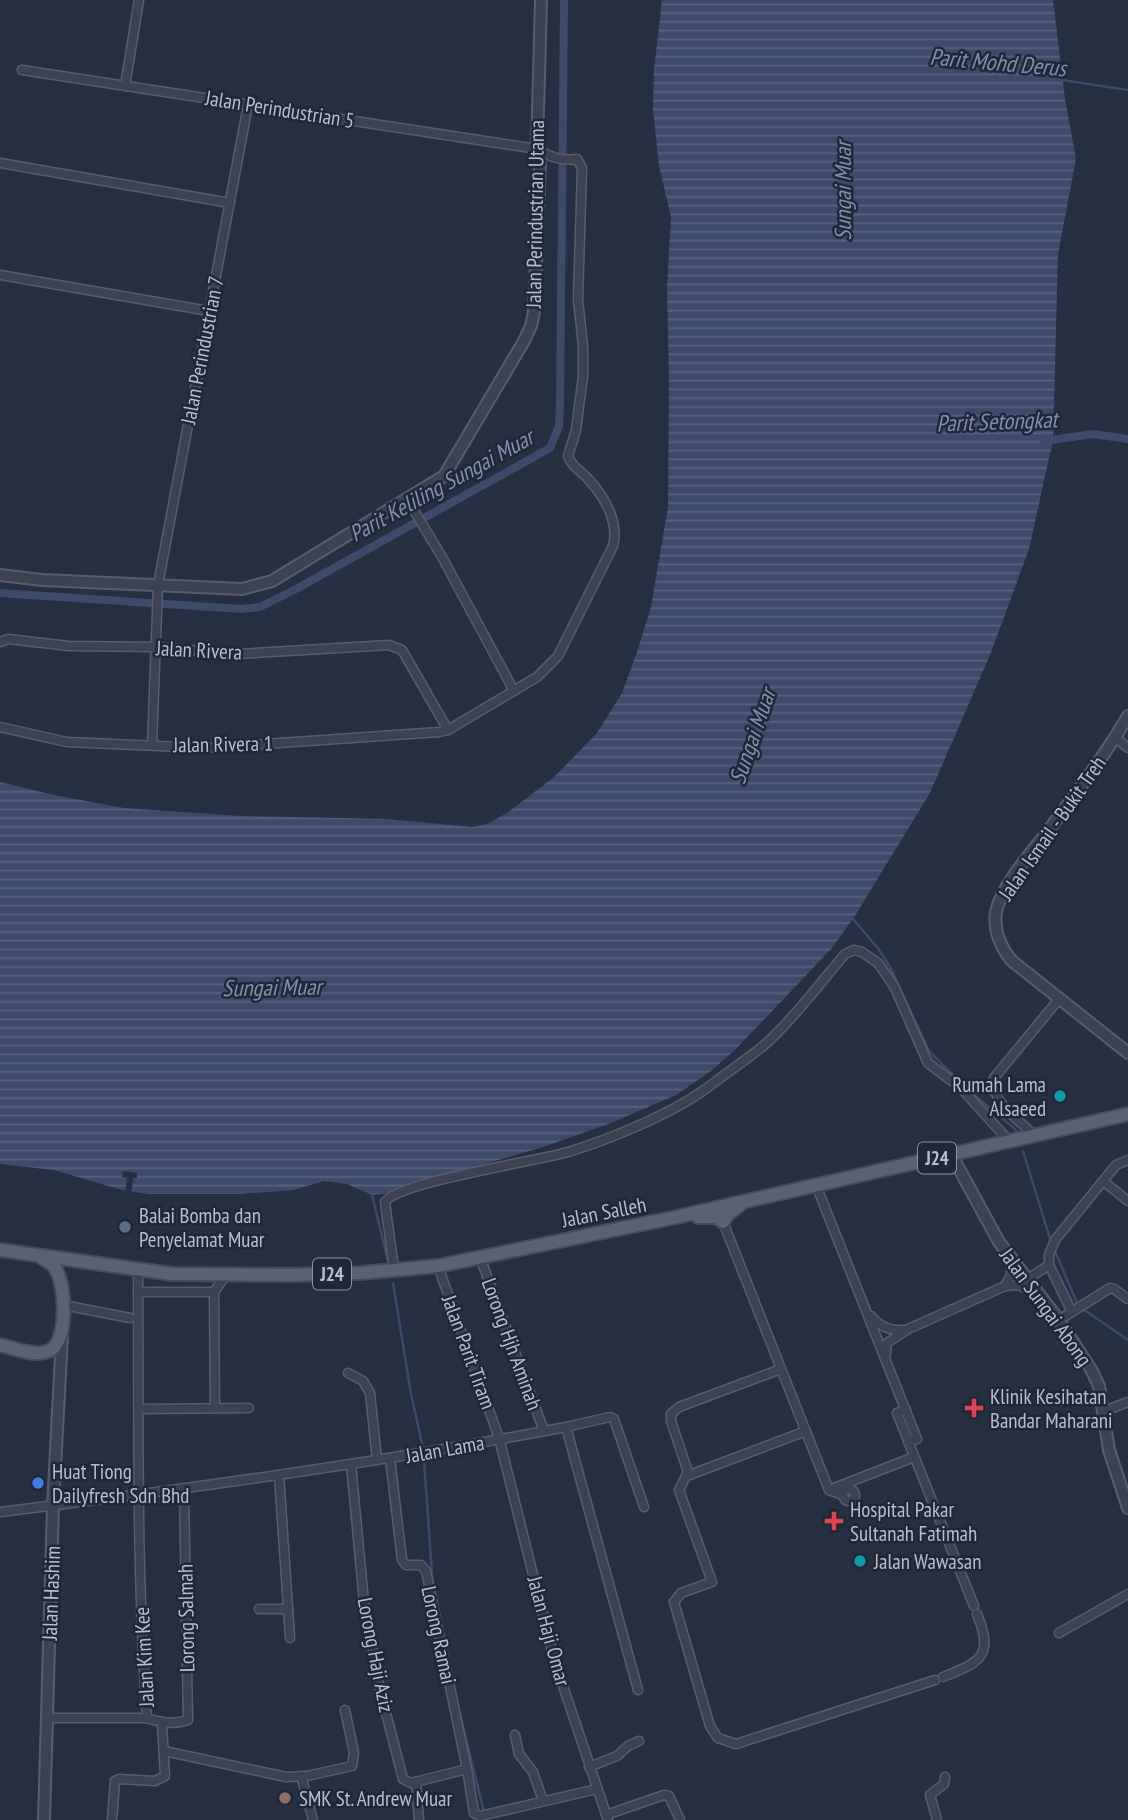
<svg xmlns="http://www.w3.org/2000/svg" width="1128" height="1820" font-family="'PT Sans Narrow',sans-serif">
  <defs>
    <pattern id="water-rules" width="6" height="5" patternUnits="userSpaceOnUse" patternTransform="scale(1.75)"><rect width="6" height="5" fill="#3e4a6c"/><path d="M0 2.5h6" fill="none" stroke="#586280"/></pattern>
  </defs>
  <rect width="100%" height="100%" fill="#272f43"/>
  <polygon fill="url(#water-rules)" points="662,0 1053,0 1065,99 1076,159 1058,254 1053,440 1029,549 990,655 930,793 853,919 831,949 737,1048 711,1071 676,1095 611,1123 546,1146 383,1194 372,1195 347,1184 324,1181 294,1190 239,1194 150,1194 125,1191 54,1170 0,1164 0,782 54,795 124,808 241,816 387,819 472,827 487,824 507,813 554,777 597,733 622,693 636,655 651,607 668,507 669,379 667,288 671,217 659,166 653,109 654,70"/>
  <polygon fill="#272f43" points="123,1171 137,1173 137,1178 133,1178 131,1195 125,1194 127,1178 122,1177"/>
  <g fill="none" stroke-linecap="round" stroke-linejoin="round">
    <g stroke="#3e4a6c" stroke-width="2.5">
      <polyline points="1062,80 1128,90"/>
      <polyline points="853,919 877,947 890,967 929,1051 963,1085"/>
      <polyline points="968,1090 1015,1129 1017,1134"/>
      <polyline points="1023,1151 1051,1242"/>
      <polyline points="372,1195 388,1261"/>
      <polyline points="1055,1251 1077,1303"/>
      <polyline points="393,1283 411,1394 423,1448"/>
      <polyline points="1083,1309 1128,1340"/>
      <polyline points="424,1461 433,1588"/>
      <polyline points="460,1715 486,1820"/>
    </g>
    <g stroke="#3e4a6c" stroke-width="8">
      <polyline points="1044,441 1093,434 1128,439"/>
      <polyline points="0,593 241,609 260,607 296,589 550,448 559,426 560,405 564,0"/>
    </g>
    <defs>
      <g id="minor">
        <polyline points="125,86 139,0"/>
        <polyline points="0,163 230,203"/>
        <polyline points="0,275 209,311"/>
        <polyline points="407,499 442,557 514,691"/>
        <polyline points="0,642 8,639 69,646 154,647 239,654 389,645 402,650 448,730"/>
        <path d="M0,727L67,742L205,748L439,732L448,730L537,677L558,656L613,546C619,523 606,499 590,481C582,471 573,469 568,456L576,430L583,376V346L578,300L582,168L577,159C561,161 550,157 537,149L22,70"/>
        <polyline points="1115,737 1128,748"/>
        <polyline points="152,745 158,585 248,105"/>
        <path d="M1035,1136C1021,1122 988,1099 994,1078L1059,999"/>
        <polyline points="1103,1181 1128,1201"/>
        <polyline points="816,1185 917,1439 908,1442"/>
        <polyline points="723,1222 829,1490 843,1495"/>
        <polyline points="480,1257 544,1431"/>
        <polyline points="438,1266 499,1438 554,1659 608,1820"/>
        <path d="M394,1269L385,1202C398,1182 538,1161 568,1152C608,1140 671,1114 704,1090C713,1084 721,1077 730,1071C744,1060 759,1051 772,1038C799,1012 821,982 845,954L854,950L862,952L878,963L894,986L928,1063L961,1088L1009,1141"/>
        <path d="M138,1270C139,1419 136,1569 147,1718"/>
        <polyline points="1029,1278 1049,1265"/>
        <polyline points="1005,1286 1011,1275 1012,1259"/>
        <polyline points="138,1292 214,1292"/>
        <polyline points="63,1305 130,1318"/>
        <polyline points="1072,1312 1049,1265 1049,1255 1055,1240 1116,1165 1128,1160"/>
        <path d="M871,1316C881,1328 891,1331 906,1330"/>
        <polyline points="1059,1320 1110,1288 1114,1289 1128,1299"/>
        <polyline points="886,1354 887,1343 908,1329 1005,1286 1018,1285 1036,1293"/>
        <polyline points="781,1369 679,1407 671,1414 671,1421 688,1472 679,1490 712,1582 681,1593 674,1602 710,1726 718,1738 736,1744 935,1680"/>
        <polyline points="348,1373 363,1381 370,1393 377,1460"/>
        <polyline points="215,1408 214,1292 226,1275"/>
        <polyline points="140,1409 249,1408"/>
        <polyline points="906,1410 897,1413 974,1606"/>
        <polyline points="1102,1412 1128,1402"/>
        <polyline points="566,1427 610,1417 614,1419 644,1507"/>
        <polyline points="390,1458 402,1560 406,1565 421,1565 426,1571 467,1769 474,1813 480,1816 597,1789"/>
        <polyline points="351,1464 364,1602 380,1690 403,1779 411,1783 467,1769"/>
        <polyline points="279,1475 290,1638"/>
        <polyline points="687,1476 806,1431"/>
        <circle cx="849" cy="1495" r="6"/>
        <polyline points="829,1490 914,1457"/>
        <path d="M0,1512C189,1489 378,1463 566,1427L638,1690"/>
        <polyline points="259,1609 288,1609"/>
        <polyline points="1059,1633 1128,1594"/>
        <path d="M943,1677C981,1662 994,1656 977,1614"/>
        <path d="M47,1718H147C161,1723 174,1725 188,1720L184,1489"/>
        <polyline points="515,1735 519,1754 533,1772 543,1801"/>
        <polyline points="164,1751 286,1777 307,1776 352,1766 354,1753 345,1710"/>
        <polyline points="589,1767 617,1756 628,1746 639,1741"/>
        <polyline points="301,1776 313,1820"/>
        <polyline points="416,1782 419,1820"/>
        <polyline points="606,1815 664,1795 669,1796 680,1820"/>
        <polyline points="112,1820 115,1781 119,1779 155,1781 165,1776 162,1723"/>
        <polyline points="937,1820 930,1795 944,1784 945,1777"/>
      </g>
      <g id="tertiary">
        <polyline points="0,575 42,580 242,589 272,581 444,476 524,341 531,326 534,312 540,164 537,149 541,0"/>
        <path d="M1128,716C1104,757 1074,796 1045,835C1029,855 1001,887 996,912C993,930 1001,948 1012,961L1128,1053"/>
        <polyline points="951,1154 999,1242 1059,1320 1092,1371 1099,1386 1109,1450 1128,1508"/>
        <polyline points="44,1820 53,1506 62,1336"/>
      </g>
      <g id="primary">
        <polyline points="698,1217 717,1217 723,1222 727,1215 740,1205"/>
        <polyline points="0,1250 172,1274 290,1275 360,1273 438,1266 672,1218 1128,1114"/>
        <path d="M0,1345C14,1348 35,1357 49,1351C69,1342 66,1284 55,1268C52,1263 47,1261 42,1258"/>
      </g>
    </defs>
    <use href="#minor" stroke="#575d6d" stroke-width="11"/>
    <use href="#tertiary" stroke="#575d6d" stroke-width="14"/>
    <use href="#primary" stroke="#454b5c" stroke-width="16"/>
    <use href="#minor" stroke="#3c4253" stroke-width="8"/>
    <use href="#tertiary" stroke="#3c4253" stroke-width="10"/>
    <use href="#primary" stroke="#5a6173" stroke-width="12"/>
  </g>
  <g fill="#0f9aa8" stroke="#202738" stroke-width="2.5">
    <circle cx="1060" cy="1096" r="7"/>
    <circle cx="860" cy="1561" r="7"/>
  </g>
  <circle fill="#5c6f8a" stroke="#202738" stroke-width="2.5" cx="125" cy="1227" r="7"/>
  <g fill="#e0444e" stroke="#202738" stroke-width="2.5">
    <path d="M970.5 1397.5h7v7h7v7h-7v7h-7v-7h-7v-7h7z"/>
    <path d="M830.5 1510.5h7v7h7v7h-7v7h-7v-7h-7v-7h7z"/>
  </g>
  <circle fill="#3f7fe0" stroke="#202738" stroke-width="2.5" cx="38" cy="1483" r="7"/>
  <circle fill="#8d6e63" stroke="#202738" stroke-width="2.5" cx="285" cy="1798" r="7"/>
  <g text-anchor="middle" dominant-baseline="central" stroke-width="5" stroke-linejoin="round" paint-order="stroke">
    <g fill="#202738" stroke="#8b91a0" stroke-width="2">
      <rect x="918" y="1142.5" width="38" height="31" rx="5"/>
      <rect x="313" y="1258.5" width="38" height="31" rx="5"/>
    </g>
    <g font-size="19" font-weight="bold" fill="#b9becc">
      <text x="937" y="1158">J24</text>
      <text x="332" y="1274">J24</text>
    </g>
    <g font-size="21" fill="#b9becc" stroke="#202738">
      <text transform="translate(280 109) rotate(9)">Jalan Perindustrian 5</text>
      <text transform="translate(535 214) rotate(-89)">Jalan Perindustrian Utama</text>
      <text transform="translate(202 350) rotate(-79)">Jalan Perindustrian 7</text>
      <text transform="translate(199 650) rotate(3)">Jalan Rivera</text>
      <text transform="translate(223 744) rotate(-1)">Jalan Rivera 1</text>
      <text transform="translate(1052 828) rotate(-55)">Jalan Ismail - Bukit Treh</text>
      <text transform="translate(604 1212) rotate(-11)">Jalan Salleh</text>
      <text transform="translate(1046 1307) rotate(54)">Jalan Sungai Abong</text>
      <text transform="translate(512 1344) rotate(70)">Lorong Hjh Aminah</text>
      <text transform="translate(469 1352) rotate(70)">Jalan Parit Tiram</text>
      <text transform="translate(445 1449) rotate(-10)">Jalan Lama</text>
      <text transform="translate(51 1593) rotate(-88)">Jalan Hashim</text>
      <text transform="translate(186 1618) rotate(-91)">Lorong Salmah</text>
      <text transform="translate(549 1631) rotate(75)">Jalan Haji Omar</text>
      <text transform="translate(439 1635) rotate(78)">Lorong Ramai</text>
      <text transform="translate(376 1655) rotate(79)">Lorong Haji Aziz</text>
      <text transform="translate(144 1657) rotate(-93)">Jalan Kim Kee</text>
    </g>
    <g font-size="21" fill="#b9becc" stroke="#202738" text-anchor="start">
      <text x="1046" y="1084" text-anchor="end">Rumah Lama<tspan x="1046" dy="24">Alsaeed</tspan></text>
      <text x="139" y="1215">Balai Bomba dan<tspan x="139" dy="24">Penyelamat Muar</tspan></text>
      <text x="990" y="1396">Klinik Kesihatan<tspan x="990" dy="24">Bandar Maharani</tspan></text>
      <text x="52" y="1471">Huat Tiong<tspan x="52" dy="24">Dailyfresh Sdn Bhd</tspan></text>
      <text x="850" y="1509">Hospital Pakar<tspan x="850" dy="24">Sultanah Fatimah</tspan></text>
      <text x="874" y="1561">Jalan Wawasan</text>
      <text x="299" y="1798">SMK St. Andrew Muar</text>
    </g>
    <g font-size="23" font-style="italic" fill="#818fb3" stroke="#202738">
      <text transform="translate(998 62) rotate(5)">Parit Mohd Derus</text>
      <text transform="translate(842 191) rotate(-90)">Sungai Muar</text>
      <text transform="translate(997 421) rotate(-2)">Parit Setongkat</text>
      <text transform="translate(441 485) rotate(-29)">Parit Keliling Sungai Muar</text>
      <text transform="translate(752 736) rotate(-71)">Sungai Muar</text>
      <text transform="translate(272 987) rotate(-1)">Sungai Muar</text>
    </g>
  </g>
</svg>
